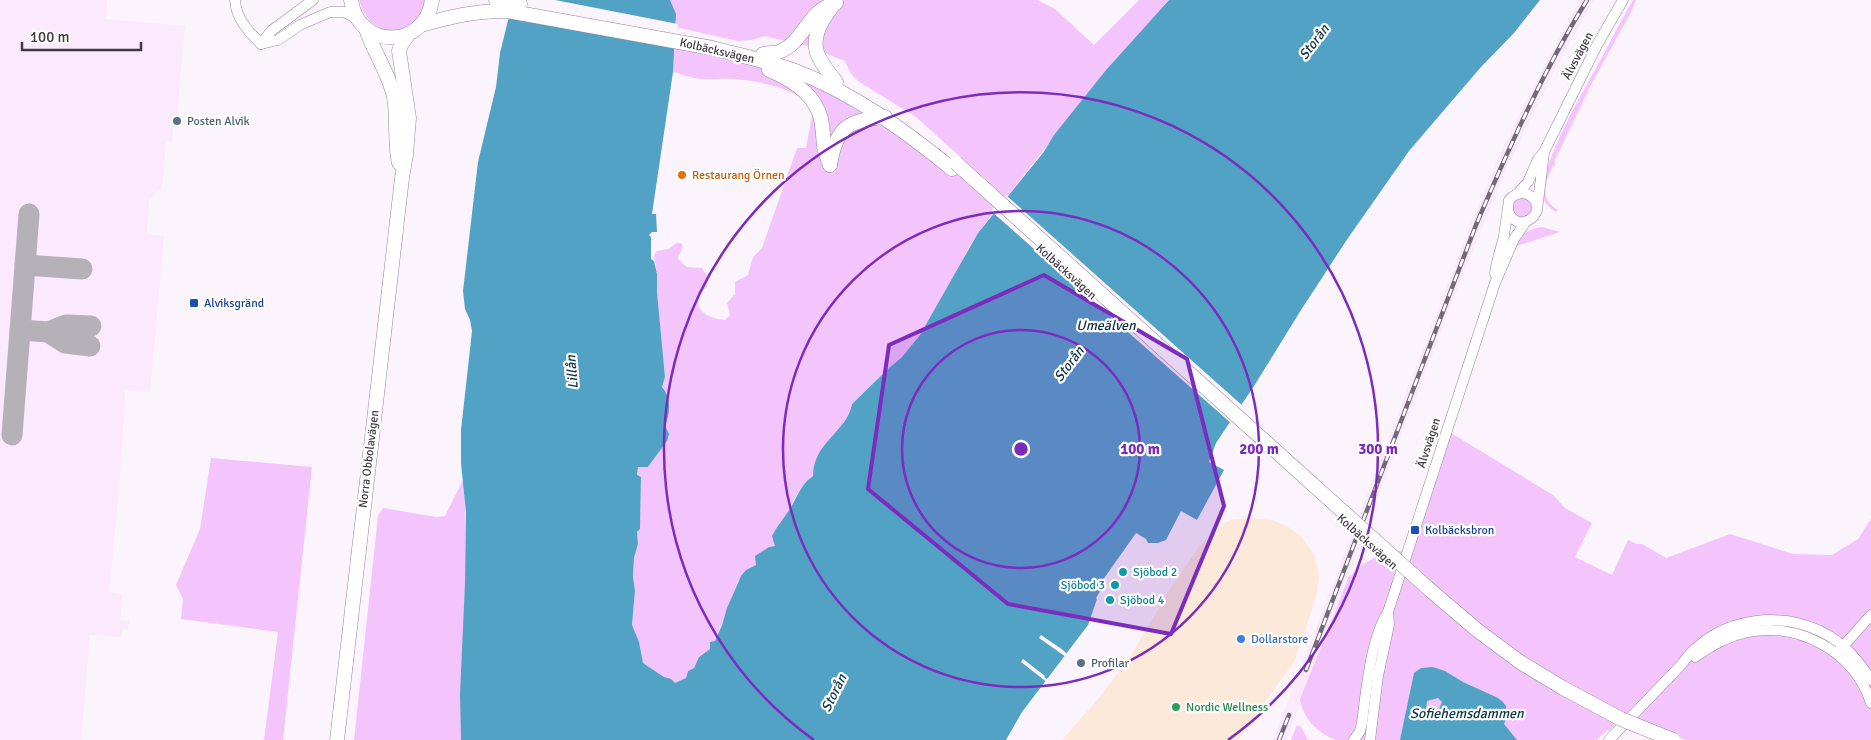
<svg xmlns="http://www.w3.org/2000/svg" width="1871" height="740" font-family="Signika,sans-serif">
  <rect width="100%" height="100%" fill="#fbf4fc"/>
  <polygon fill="#fce9d9" points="1250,518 1272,520 1287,526 1302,537 1314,555 1319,577 1316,598 1294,662 1238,740 1062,740 1098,699 1130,657 1167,594 1198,548 1220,526 1230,520"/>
  <g fill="#fbe9fe">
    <polygon points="0,0 107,0 106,19 185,26 176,128 173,128 172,142 166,141 162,188 149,198 147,234 164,236 150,392 125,391 120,479 109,592 122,594 120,620 129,621 128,630 122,629 121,637 90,635 81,740 0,740"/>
    <polygon points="1580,0 1594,0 1556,67 1508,165 1457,289 1286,740 1273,740 1471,223 1497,160 1527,98"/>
  </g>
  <g fill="#f3c5fc">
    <path d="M359,0H428C426,5 424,14 420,18C418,21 413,23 410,25C386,39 366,25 359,0Z"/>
    <polygon points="670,0 1037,0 1055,9 1094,45 1139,0 1169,0 1106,70 1006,198 916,117 858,81 851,74 845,61 807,46 764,36 752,40 738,41 675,27"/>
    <path d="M1633,0H1636L1631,12L1591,85L1554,162L1556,165L1553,166C1545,183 1539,199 1558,210L1556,212C1550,208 1543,203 1543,195C1540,164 1584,90 1600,61C1611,41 1621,20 1633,0Z"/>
    <path d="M675,34L713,40L711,51L817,81L952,169L981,195L1000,204L978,233L968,249L958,271L921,335L902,357L889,368L852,404C847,432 813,442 813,476C794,489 783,525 775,546L769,547L756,556V565L738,581L715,641L710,649L699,657L694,668L688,671L686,678L675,684L643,663L632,626L635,591L633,576L634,558L638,544L637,532L640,529L641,477L637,476L638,467H648L667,441C667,436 665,430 665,425C667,411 674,400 662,387L665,377L657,292V274L654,255L657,251L668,249L677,243H681L683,247L678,257L679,260L687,267L702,268L708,277L707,286L697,299C699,315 711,318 725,320L730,315L727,303L735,294V282L748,275L753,257L762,248L797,148H806L813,110C800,89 760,81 735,79C724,78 712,80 700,79C691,78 682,74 673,72Z"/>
    <polygon points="1522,192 1537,210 1516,221 1509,200"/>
    <path d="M1542,227L1560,232L1514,247C1522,235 1527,229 1542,227Z"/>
    <path d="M1446,430L1553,495L1565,508L1592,523L1575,557L1612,575L1628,540L1637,544H1642L1666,558L1730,534L1793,554L1832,555L1858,539L1871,519V740H1686L1661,731L1624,715L1609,731L1607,730L1597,740H1336C1319,734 1302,718 1300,699L1335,613L1348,578L1363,564L1387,551H1408Z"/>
    <polygon points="211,458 312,467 283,740 264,740 278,632 181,619 183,599 176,585 200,529"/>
    <path d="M463,480C471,566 459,654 461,740H354L378,516L383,508L436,517L445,516Z"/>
    <polygon points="1297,725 1301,727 1308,740 1291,740"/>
  </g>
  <g fill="#52a2c5" fill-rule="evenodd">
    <path d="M513,0H670L676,14L673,72L652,214H656L657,232H652L649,235L651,237V259L654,261L657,274V292L665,377L662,387C672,398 670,414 665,426L669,434L667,441L648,467H638L637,475L641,477L640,529L637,532L638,544L634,558L633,576L635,591L632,625L639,642L643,663L664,677L671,679L675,683L686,678L688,671L694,668L699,657L710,649V642L715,641L722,625L727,608L741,576L746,570L756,565L755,556L769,547L775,546L772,536C777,526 784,518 790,509C797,497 801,484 813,476C813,442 847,432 852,404L889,368L902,357L920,335L978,233L1043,153L1054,135L1106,70L1169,0H1540L1514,33L1481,67L1409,151L1348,238L1301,310L1254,386L1216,443L1209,462L1224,470L1197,520L1181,511L1166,540L1158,543H1148L1146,539L1136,533L1100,584L1102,588L1096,598L1097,599L1088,625L1022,712L1006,740H461L460,694L465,583L466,513L461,463V430L472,331L470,320L465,309L463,291L478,162L496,87L500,53Z"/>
    <path d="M1433,667L1445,671L1463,682L1496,697L1502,701L1506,706L1507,716L1504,724L1517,740H1400L1414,673L1421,668ZM1438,698L1442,702L1439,709L1427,711L1426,709L1427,701Z"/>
  </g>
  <g fill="#fbf4fc">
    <polygon points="510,0 555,0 678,24 677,46 506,15"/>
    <polygon points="1006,195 1244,407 1232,424 991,211"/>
    <polygon points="1041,635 1063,650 1068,655 1066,657 1039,638"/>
    <polygon points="1023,659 1045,676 1044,677 1050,681 1048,683 1021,662"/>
  </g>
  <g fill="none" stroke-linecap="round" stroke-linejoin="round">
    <g stroke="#b6b0b8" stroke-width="21">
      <polyline points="25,265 82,269"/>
      <polyline points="20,330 48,332 66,325 91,326"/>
      <polyline points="48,332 65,343 90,346"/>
      <polyline points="12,435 29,214"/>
    </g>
    <defs>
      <g id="secondary">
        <path d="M235,0C236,19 249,32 261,44"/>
        <polyline points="261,44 278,40 300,25 330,12 344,12 356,18"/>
        <polyline points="261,44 271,31 313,0"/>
        <polyline points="1518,193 1528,182 1538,159 1544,152 1597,45 1623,0"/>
        <path d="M1508,211C1514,227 1531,225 1537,210L1544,153"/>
        <path d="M1495,274L1496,266L1504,236L1509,200C1518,190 1531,191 1537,204"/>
        <polyline points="1839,651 1871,615"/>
        <path d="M1695,657C1710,646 1728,636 1747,632C1799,622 1854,651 1871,703"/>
        <path d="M1354,740L1360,731L1362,723C1366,691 1371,638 1388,612L1495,283L1514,239L1525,223"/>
        <polyline points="1370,740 1378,676 1389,625 1388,612"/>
        <path d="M1609,740L1681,665C1715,615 1791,606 1838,642C1852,652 1862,666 1871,680"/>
      </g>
      <g id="highway">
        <path d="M351,0C358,50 425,50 432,0"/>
        <polyline points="496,0 520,4"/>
        <path d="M832,7C828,11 826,16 823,20C807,47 819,60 836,82"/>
        <path d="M421,25C450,17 478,10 507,11L712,48C739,55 767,61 793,70C853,93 903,129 952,169"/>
        <path d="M366,29C374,53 389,73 394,97C398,119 394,142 399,163"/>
        <path d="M763,54C768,53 775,53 779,52C805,42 806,11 836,3"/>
        <path d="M769,70C791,79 815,94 821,119C823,128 823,137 824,146C825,153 828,159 830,165"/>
        <path d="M830,165C836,127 848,120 885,117"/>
        <polyline points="337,740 402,178 406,155 409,118 399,51 401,45 408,35"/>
      </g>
    </defs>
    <use href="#secondary" stroke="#968699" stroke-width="11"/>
    <use href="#highway" stroke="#968699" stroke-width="15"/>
    <use href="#secondary" stroke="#fff" stroke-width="10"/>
    <use href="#highway" stroke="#fff" stroke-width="14"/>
    <defs>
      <g id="rail">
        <path d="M1306,670L1476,225C1509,148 1543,71 1587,0"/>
        <polyline points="1279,740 1289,715"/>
      </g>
    </defs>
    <use href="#rail" stroke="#726b73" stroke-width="4.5"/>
    <use href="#rail" stroke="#fff" stroke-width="2.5" stroke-dasharray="8" stroke-linecap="butt"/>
    <defs>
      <polyline id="highway-bridge" points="956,163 1430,590 1477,630 1520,662 1563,688 1621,719 1673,740"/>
    </defs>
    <use href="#highway-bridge" stroke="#968699" stroke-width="15" stroke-linecap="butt"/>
    <use href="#highway-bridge" stroke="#fff" stroke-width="14"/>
  </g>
  <path fill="#7b2cbf" fill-opacity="0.2" stroke="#7b2cbf" stroke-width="4" stroke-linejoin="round" d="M1044,275L1187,359L1224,506L1171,634L1008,604L868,489L889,345Z"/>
  <g fill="none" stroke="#7b2cbf" stroke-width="2.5">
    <circle cx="1021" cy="449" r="119"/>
    <circle cx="1021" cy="449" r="238"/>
    <path d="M814 740A357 357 0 1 1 1228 740"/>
  </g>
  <g fill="#5c6f8a" stroke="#fff" stroke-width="2">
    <circle cx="177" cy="121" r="5"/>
    <circle cx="1081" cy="663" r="5"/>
  </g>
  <circle fill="#e8710a" stroke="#fff" stroke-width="2" cx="682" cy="175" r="5"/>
  <g fill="#1a4fb4" stroke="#fff" stroke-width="2">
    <rect x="189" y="298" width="10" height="10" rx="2.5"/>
    <rect x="1410" y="525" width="10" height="10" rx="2.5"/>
  </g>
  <g fill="#0f9aa8" stroke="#fff" stroke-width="2">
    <circle cx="1123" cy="572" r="5"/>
    <circle cx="1115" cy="585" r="5"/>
    <circle cx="1110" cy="600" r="5"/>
  </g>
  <circle fill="#3f7fe0" stroke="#fff" stroke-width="2" cx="1241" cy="639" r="5"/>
  <circle fill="#2e9e5b" stroke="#fff" stroke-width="2" cx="1176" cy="707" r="5"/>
  <g text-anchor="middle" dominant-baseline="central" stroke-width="4.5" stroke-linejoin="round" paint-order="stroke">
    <g font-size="12" fill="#403941" stroke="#fff">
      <text transform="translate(717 51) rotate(13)">Kolbäcksvägen</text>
      <text transform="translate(1578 56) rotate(-62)">Älvsvägen</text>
      <text transform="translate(1066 272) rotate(42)">Kolbäcksvägen</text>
      <text transform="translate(1429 443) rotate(-72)">Älvsvägen</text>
      <text transform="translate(369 459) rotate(-83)">Norra Obbolavägen</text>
      <text transform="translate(1367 542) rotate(42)">Kolbäcksvägen</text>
    </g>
    <g font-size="12" fill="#4e5e75" stroke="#fff" text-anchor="start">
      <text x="187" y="121">Posten Alvik</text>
      <text x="1091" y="663">Profilar</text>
    </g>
    <g font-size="12" fill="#c56008" stroke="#fff" text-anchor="start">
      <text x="692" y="175">Restaurang Örnen</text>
    </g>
    <g font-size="12" fill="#164399" stroke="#fff" text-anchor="start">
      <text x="204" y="303">Alviksgränd</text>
      <text x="1425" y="530">Kolbäcksbron</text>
    </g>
    <g font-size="12" fill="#0d838f" stroke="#fff" text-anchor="start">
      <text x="1133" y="572">Sjöbod 2</text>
      <text x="1105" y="585" text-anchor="end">Sjöbod 3</text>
      <text x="1120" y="600">Sjöbod 4</text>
    </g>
    <g font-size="12" fill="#366cbe" stroke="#fff" text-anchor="start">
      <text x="1251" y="639">Dollarstore</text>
    </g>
    <g font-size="12" fill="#27864d" stroke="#fff" text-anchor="start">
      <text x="1186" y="707">Nordic Wellness</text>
    </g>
    <g font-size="14" font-style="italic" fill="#0f3444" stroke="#fff">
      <text transform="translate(1314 42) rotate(-53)">Storån</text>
      <text x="1106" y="325">Umeälven</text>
      <text transform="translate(1069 364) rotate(-53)">Storån</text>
      <text transform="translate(572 372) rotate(-94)">Lillån</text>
      <text transform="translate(834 693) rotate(-64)">Storån</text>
      <text x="1467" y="713">Sofiehemsdammen</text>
    </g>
  </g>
  <circle cx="1021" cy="449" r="8" fill="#7b2cbf" stroke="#fff" stroke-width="2.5"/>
  <g font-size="15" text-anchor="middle" font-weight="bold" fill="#7b2cbf" stroke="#fff" stroke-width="4.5" stroke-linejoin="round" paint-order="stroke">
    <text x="1140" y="454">100 m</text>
    <text x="1259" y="454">200 m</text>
    <text x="1378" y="454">300 m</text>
  </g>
  <path d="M22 42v8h119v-8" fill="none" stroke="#403941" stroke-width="2.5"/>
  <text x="30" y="42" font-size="15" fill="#403941" stroke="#ffffff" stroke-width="4" paint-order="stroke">100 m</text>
</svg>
